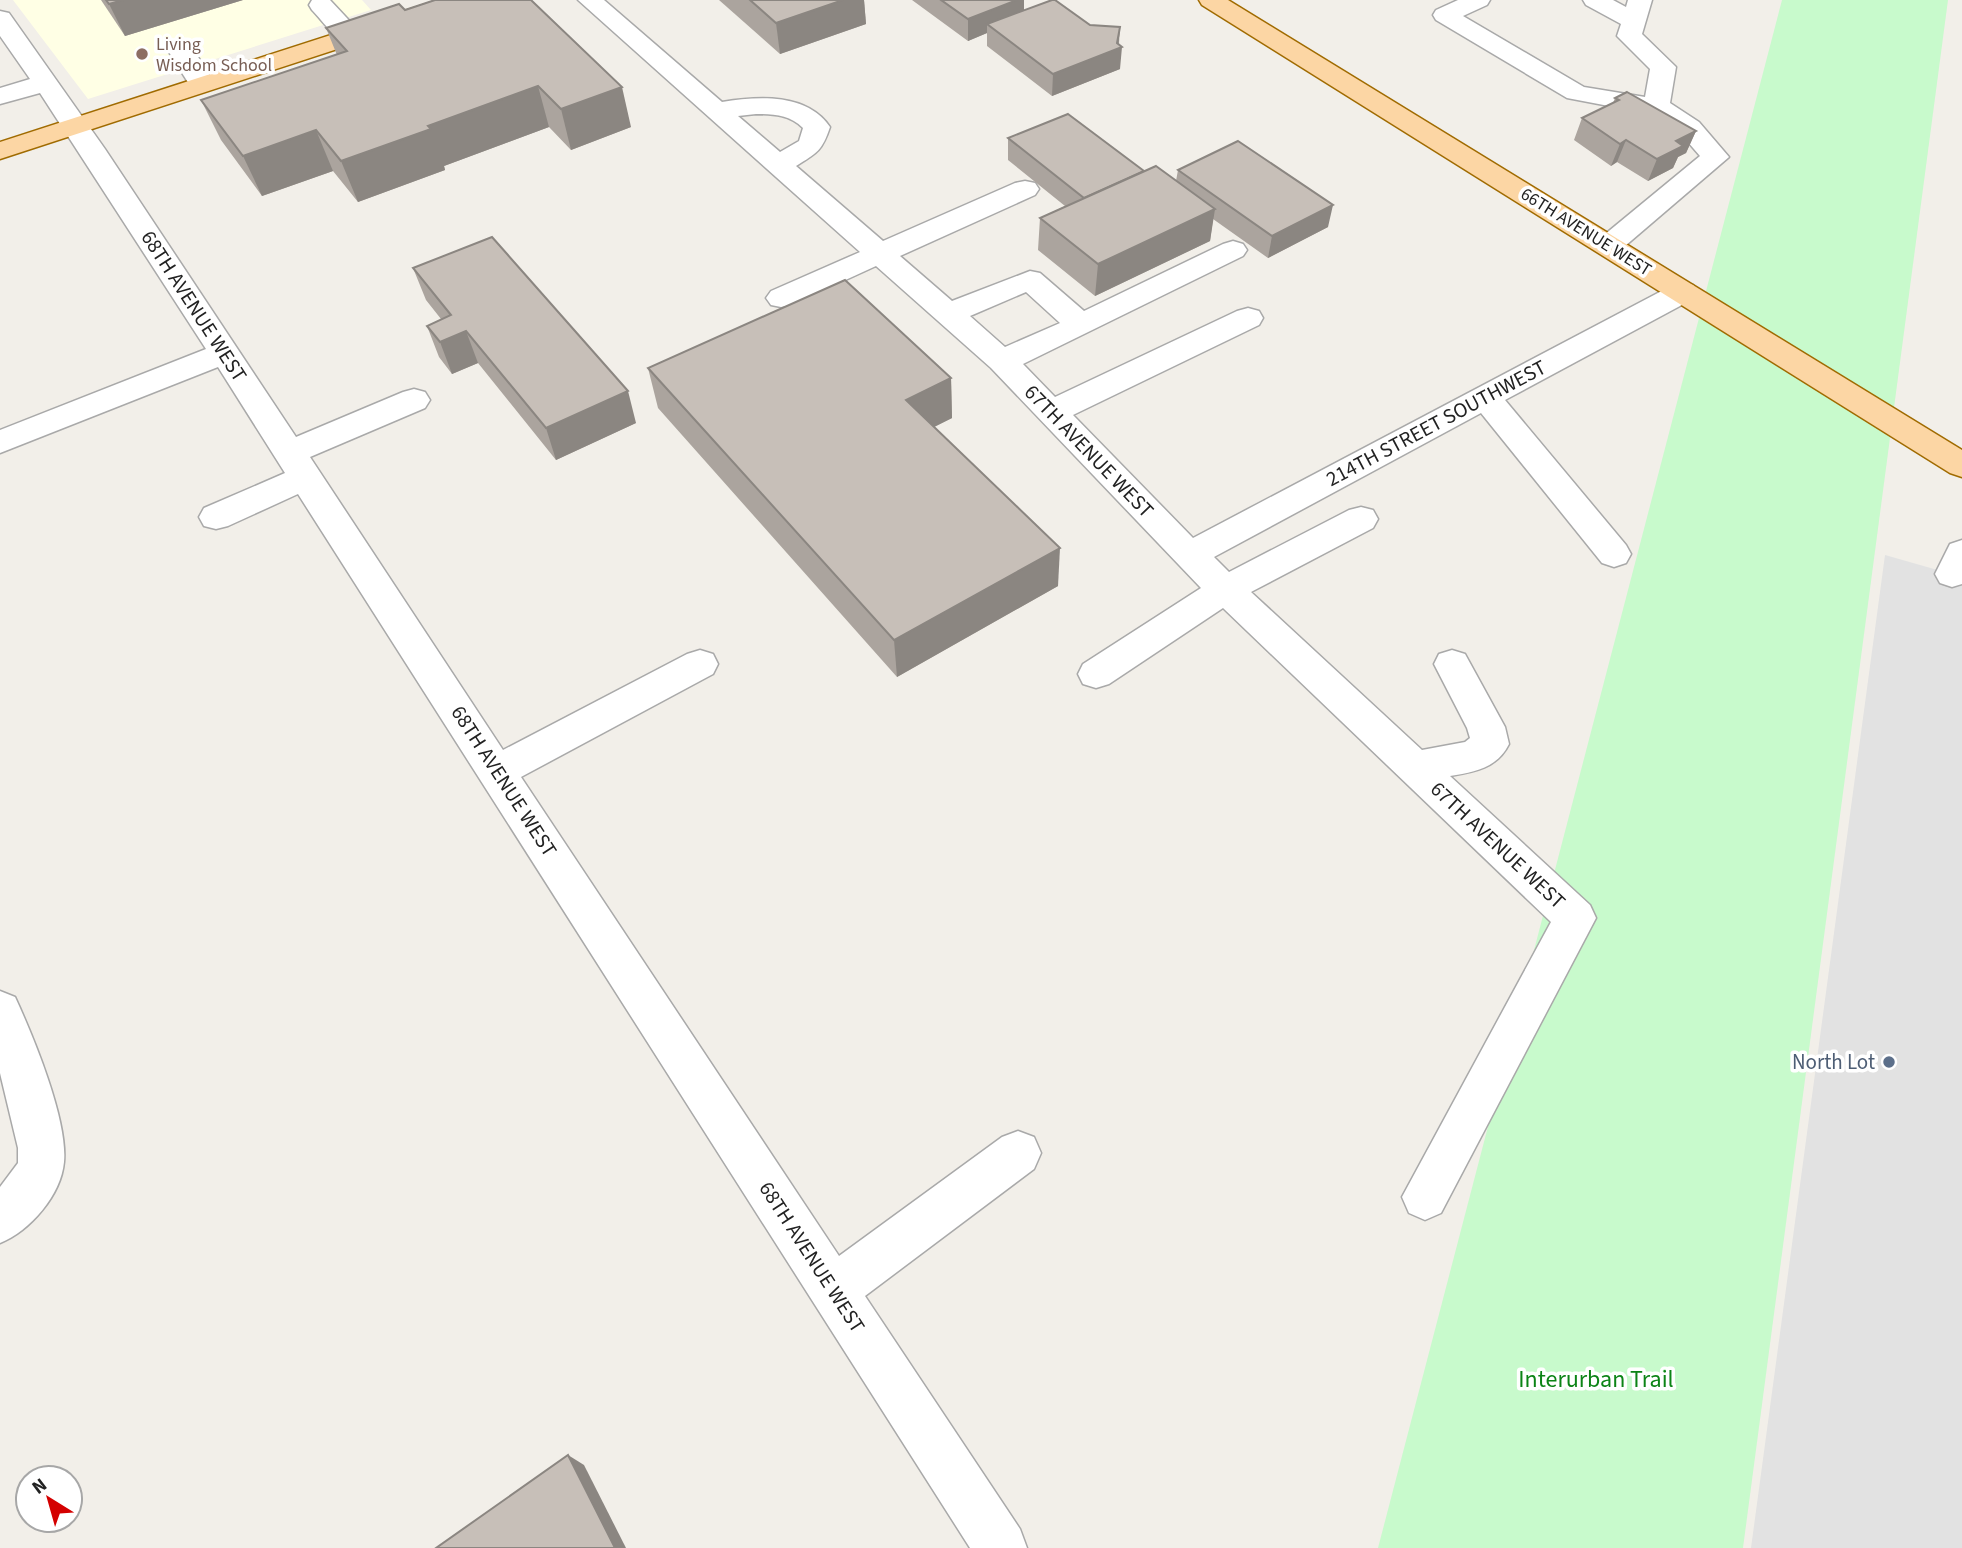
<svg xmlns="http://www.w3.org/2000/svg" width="1962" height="1548" font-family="'Source Sans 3',sans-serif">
  <rect width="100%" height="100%" fill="#f2efe9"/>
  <polygon fill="#ffffe5" points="13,0 362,0 371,10 88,99"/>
  <polygon fill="#c8facc" points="1782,0 1948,0 1743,1548 1378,1548"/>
  <polygon fill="#e2e2e2" points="1885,555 1962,577 1962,1548 1751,1548"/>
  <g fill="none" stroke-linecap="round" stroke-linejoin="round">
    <defs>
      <g id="minor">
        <path d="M312,0H330L359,31L362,36L359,41C338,47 326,24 312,10L309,5Z"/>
        <path d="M578,0H604L722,102C759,96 807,93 830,127C822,151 817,153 796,166L883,241L1015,183L1025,181L1035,183L1039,189L1035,195L900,256L952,301L1030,271L1040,273L1084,311L1223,244L1233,241L1243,244L1247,250L1243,256L1023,364L1055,397L1237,311L1248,308L1259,311L1263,318L1259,325L1073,415L1193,538L1673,285L1683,283L1693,285L1698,292L1693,299L1505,400L1626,545L1631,554L1626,563L1614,567L1602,563L1481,413L1214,557L1229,572L1349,510L1361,507L1373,510L1378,519L1373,528L1251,592L1422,750L1465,742L1470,738L1467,728L1434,664L1439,654L1452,650L1465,654L1505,727L1509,744C1497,768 1475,772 1450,776L1590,905L1596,918L1441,1213L1425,1220L1409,1213L1402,1197L1551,922L1223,608L1109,684L1096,688L1083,684L1078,674L1083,664L1201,588L991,368L876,266L791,305L781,307L771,305L766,298L771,291L860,252ZM756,114C774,114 790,115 803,128L799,141L780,152L738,116ZM1026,292L1060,323L1005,347L970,316Z"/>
        <polygon points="1458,0 1490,0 1487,5 1463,16 1584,87 1645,97 1650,69 1617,36 1621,24 1586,5 1583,0 1613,0 1626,7 1628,0 1652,0 1642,34 1676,67 1670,103 1699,122 1729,157 1618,252 1608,255 1598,252 1594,246 1598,240 1700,156 1681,134 1651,114 1567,98 1436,20 1433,15 1436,10"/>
        <polygon points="0,11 9,13 105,149 296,437 403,392 414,389 425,392 430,400 425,408 310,457 503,750 687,654 700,650 713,654 718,664 713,674 521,777 839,1256 1002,1137 1018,1131 1034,1137 1041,1153 1034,1169 865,1296 1020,1529 1027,1548 970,1548 298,494 228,526 216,529 204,526 199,517 204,508 285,473 218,367 0,453 0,430 206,349 40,93 0,104 0,88 30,79 0,36"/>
        <polygon points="180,41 189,44 193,49 215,84 211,89 202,92 193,89 189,84 167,49 171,44"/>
        <polygon points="1962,540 1962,584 1952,587 1940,583 1935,574 1950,544"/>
        <path d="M0,991L15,997C33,1036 68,1120 64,1162C61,1195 30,1231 0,1243V1187L18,1163V1148L0,1073Z"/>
      </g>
      <g id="major">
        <polygon points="439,0 475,0 472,5 0,159 0,142"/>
        <polygon points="1199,0 1228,0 1962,450 1962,477 1950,473 1202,5"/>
      </g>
    </defs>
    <use href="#minor" stroke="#a9a9a9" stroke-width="3"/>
    <use href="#major" stroke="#a06b00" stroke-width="3"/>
    <use href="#minor" fill="#fff" fill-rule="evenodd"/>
    <use href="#major" fill="#fcd6a4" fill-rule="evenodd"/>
  </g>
  <g fill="#aba49e">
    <polygon points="101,0 243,0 125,36"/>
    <polygon points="719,0 864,0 866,24 780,54"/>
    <polygon points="912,0 1024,0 1024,10 1090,25 1120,27 1119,44 1120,69 1052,96 987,46 987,33 968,41"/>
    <polygon points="405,10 631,127 571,150 549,127 444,166 445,170 358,202 333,171 262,196 221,140 201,100 337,55 326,28"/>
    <polygon points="1615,98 1696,131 1686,153 1678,157 1673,168 1648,181 1617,162 1611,166 1574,140 1582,118 1613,103"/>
    <polygon points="1008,138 1144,171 1176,181 1178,170 1328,227 1268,258 1213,219 1210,241 1095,296 1038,250 1040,218 1065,206 1008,160"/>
    <polygon points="413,268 636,423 556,460 478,363 452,374 439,357 427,326 441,319 426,300"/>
    <polygon points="648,368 951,378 952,418 934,427 1058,586 897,677 658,408"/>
  </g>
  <g fill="#8b8681">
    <polygon points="123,0 243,0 125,36 109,4"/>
    <polygon points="843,0 864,0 866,24 780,54 776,23"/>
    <polygon points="1017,0 1024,0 1024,19 987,24 987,33 968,41 968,19"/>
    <polygon points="1120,27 1118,48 1122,47 1120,69 1052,96 1053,74"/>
    <polygon points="538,86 549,127 444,166 445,170 358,202 341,161 428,126"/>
    <polygon points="622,87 631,127 571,150 561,109"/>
    <polygon points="316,130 333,171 262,196 243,156"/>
    <polygon points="1696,131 1686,153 1678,157 1673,168 1648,181 1657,159 1676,141"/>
    <polygon points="1626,140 1617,162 1611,166 1620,144"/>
    <polygon points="1333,205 1328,227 1268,258 1272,236"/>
    <polygon points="1215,209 1210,241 1095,296 1098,264"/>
    <polygon points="466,331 478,363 452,374 440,342"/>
    <polygon points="951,378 952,418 908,440 906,400"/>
    <polygon points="628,391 636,423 556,460 546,428"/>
    <polygon points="1060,548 1058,586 897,677 894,640"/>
    <polygon points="568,1455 584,1465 626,1548 615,1548"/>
  </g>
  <g fill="#c7bfb8" stroke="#8b8681" stroke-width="2">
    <polygon points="106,0 123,0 109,4"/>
    <polygon points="435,0 531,0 622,87 561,109 538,86 428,126 431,129 341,161 316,130 243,156 201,100 347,51 326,28 399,4 405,10"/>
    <polygon points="750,0 843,0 776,23"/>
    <polygon points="941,0 1017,0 968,19"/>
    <polygon points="1052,0 1055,0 1090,25 1120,27 1117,43 1122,47 1053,74 987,24"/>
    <polygon points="1627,92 1696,131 1676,141 1683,146 1657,159 1626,140 1620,144 1582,118 1619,100 1615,98"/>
    <polygon points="1068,114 1144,171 1084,198 1008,138"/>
    <polygon points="1238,141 1333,205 1272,236 1178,170"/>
    <polygon points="1156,166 1215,209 1098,264 1040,218"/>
    <polygon points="492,237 628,391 546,428 466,331 440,342 427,326 451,315 413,268"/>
    <polygon points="845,280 951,378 906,400 1060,548 894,640 648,368"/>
    <polygon points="568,1455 615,1548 436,1548"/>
  </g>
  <circle fill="#8d6e63" stroke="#fff" stroke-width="2.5" cx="142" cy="54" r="7"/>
  <circle fill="#5c6f8a" stroke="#fff" stroke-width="2.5" cx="1889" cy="1062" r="7"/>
  <g text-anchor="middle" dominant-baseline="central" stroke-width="7" stroke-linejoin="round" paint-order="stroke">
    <g font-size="18" fill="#785e54" stroke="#fff" text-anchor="start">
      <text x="156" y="44">Living<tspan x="156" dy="21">Wisdom School</tspan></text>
    </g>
    <g font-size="18" fill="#222" stroke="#fff">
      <text transform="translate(1586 232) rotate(32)">66TH AVENUE WEST</text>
    </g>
    <g font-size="21" fill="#222" stroke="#fff">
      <text transform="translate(194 306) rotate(57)">68TH AVENUE WEST</text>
      <text transform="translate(1436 423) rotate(-28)">214TH STREET SOUTHWEST</text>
      <text transform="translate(1089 451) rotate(46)">67TH AVENUE WEST</text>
      <text transform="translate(504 781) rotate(57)">68TH AVENUE WEST</text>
      <text transform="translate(1498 845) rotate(43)">67TH AVENUE WEST</text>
      <text transform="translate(812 1257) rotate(57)">68TH AVENUE WEST</text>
    </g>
    <g font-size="21" fill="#4e5e75" stroke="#fff" text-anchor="end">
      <text x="1875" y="1062">North Lot</text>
    </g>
    <g font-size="24" fill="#0c8416" stroke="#fff">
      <text x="1596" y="1379">Interurban Trail</text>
    </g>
  </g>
  <g transform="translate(49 1499) rotate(323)"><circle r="33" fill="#ffffff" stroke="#a7a7a7" stroke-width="2"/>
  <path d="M0-5L12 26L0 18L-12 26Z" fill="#d40000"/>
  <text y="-10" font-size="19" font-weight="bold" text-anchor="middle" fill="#222222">N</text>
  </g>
</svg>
